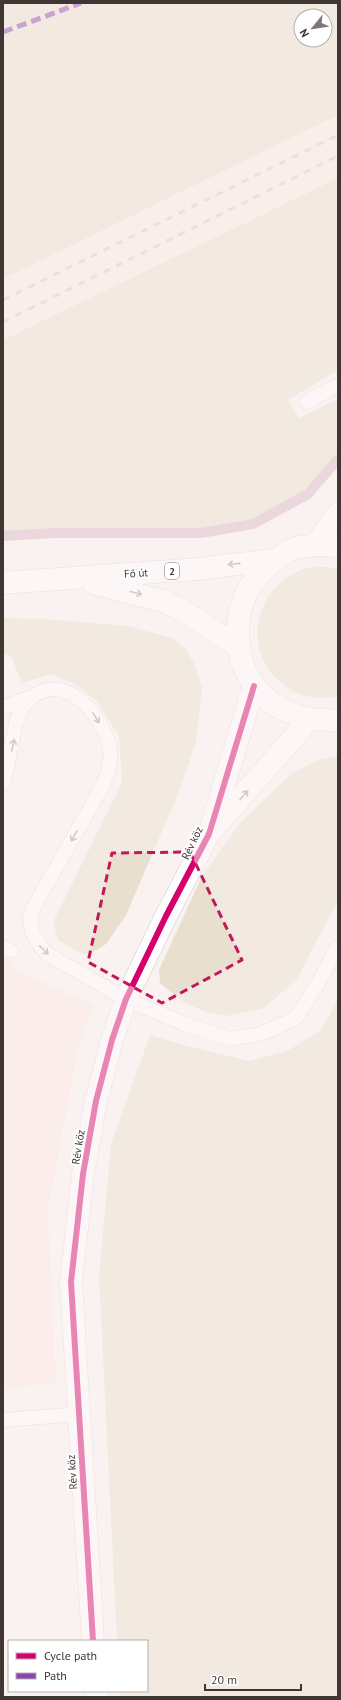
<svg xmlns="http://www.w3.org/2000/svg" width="341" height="1700" font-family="'PT Sans',sans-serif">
  <rect width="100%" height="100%" fill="#f9f2f0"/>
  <g fill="#fce9e3">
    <polygon points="338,115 338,178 3,340 3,279"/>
    <polygon points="3,942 11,967 93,1005 77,1054 48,1210 56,1383 3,1388"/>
  </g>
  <g fill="#e8dfcf" fill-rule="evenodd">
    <path d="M3,3H338V115L3,279ZM301,16H325V40H301Z"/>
    <polygon points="338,178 338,370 288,400 299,418 338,399 338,459 308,494 253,524 201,533 54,533 3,536 3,340"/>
    <path d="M328,567L338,569V697C324,698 312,699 299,694C290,691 281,683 274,676C241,639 260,582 307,568C313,567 321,567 328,567Z"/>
    <polygon points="3,618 45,619 128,626 172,638 185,648 195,665 202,688 196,742 179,792 126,915 106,944 88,955 74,950 58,940 53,922 122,783 119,736 96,700 73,683 51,674 22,683 11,656 3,654"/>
    <polygon points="338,756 338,900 297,979 264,1008 227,1016 206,1012 183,1002 160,983 159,970 202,876 240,823 292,773 318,760"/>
    <polygon points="338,1000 338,1697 120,1697 120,1691 147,1691 147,1641 117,1641 99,1276 111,1144 150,1035 187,1046 250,1061 289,1050 321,1030"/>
  </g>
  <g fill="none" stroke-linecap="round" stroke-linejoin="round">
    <polyline stroke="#d8b9c7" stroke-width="10" points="3,536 54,533 201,533 253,524 308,494 338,459"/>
    <defs>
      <g id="lane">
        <polyline points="307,402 338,385"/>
        <polyline points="3,708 30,697"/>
        <path d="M3,783C10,764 13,720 23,707C50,672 83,695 100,724C104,732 109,740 110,749C112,763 107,775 102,787L32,910L30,917L32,931L41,947L47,954L126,999L185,1024L230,1039L260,1034L295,1019L317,985L338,947"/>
        <polyline points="3,947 11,951"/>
        <polyline points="3,1420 79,1414"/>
      </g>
      <g id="street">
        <polyline points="213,829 309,720"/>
        <polyline points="93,1641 71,1282 83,1174 96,1101 112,1040 126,999 166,916 209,834 254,686"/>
        <polyline points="96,1691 97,1697"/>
      </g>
      <g id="primary">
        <polyline points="316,544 338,514"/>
        <path d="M338,546C323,545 308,544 293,549C280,555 271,563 261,572C246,589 238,607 238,629C236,689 281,723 338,720"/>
        <polyline points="3,583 197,569 273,560"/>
        <polyline points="93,583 166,602 190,615 237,646"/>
      </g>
    </defs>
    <use href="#lane" stroke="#d2cbc9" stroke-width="15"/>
    <use href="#street" stroke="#d2cbc9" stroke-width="23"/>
    <use href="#primary" stroke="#d2cbc9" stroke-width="23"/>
    <use href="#lane" stroke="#fefdfd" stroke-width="14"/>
    <use href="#street" stroke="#fefdfd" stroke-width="22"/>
    <use href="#primary" stroke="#fefdfd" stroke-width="22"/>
    <g stroke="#d0cece" stroke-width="3" stroke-dasharray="7 7" stroke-linecap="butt">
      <polyline points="3,300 338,135"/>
      <polyline points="3,322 338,156"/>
    </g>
    <polyline stroke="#8e44ad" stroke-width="5" stroke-dasharray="10 5" stroke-linecap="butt" points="3,32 81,3"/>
    <defs>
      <polyline id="cycleway" points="93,1641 71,1282 83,1174 96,1101 112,1040 126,999 166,916 209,834 254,686"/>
    </defs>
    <use href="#cycleway" stroke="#fff" stroke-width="8"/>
    <use href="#cycleway" stroke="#d6006c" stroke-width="6"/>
  </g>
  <defs><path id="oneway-shaft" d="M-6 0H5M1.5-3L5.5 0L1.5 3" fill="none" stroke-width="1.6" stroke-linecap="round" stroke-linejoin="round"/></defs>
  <g stroke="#9f9a99">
    <use href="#oneway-shaft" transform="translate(234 564) rotate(174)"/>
    <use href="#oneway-shaft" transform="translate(136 593) rotate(14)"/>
    <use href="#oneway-shaft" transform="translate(96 718) rotate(58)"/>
    <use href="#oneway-shaft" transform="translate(13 745) rotate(-78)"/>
    <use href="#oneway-shaft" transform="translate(244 795) rotate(-48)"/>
    <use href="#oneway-shaft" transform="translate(74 836) rotate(120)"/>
    <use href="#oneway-shaft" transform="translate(44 950) rotate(44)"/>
  </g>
  <path d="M0 0H341V1700H0ZM190,852L242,960L162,1003L88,962L112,853Z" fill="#f9f2f0" fill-opacity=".55" fill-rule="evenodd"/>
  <path fill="none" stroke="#c2185b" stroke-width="3" stroke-dasharray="8 5" stroke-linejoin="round" d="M190,852L242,960L162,1003L88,962L112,853Z"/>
  <g text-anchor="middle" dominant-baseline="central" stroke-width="4" stroke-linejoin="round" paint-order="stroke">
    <rect fill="#fff" stroke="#797372" stroke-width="1" x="165" y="563" width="14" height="16" rx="3"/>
    <g font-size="10" font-weight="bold" fill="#403735">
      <text x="172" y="571">2</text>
    </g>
    <g font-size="11" fill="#403735" stroke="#fff">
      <text transform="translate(136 573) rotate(-4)">Fő út</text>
      <text transform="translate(192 843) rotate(-65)">Rév köz</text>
      <text transform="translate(78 1147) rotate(-81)">Rév köz</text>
      <text transform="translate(72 1472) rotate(-94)">Rév köz</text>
    </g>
  </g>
  <rect width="341" height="1700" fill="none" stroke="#403735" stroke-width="8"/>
  <rect x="8" y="1640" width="140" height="52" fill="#ffffff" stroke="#b3afae"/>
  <rect x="16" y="1653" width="20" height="6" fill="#d6006c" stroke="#b3afae"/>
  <text x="44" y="1660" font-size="12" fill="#403735">Cycle path</text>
  <rect x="16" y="1673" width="20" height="6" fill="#8e44ad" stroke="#b3afae"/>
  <text x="44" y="1680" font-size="12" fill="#403735">Path</text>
  <g transform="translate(313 28) rotate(240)"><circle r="19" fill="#ffffff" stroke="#b3afae"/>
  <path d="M0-3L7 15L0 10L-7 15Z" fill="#817876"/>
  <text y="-6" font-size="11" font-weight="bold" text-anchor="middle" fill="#403735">N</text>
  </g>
  <path d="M205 1684v6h96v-6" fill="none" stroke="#403735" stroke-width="2"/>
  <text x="211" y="1684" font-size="12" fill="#403735" stroke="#ffffff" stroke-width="3" paint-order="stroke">20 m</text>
</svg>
